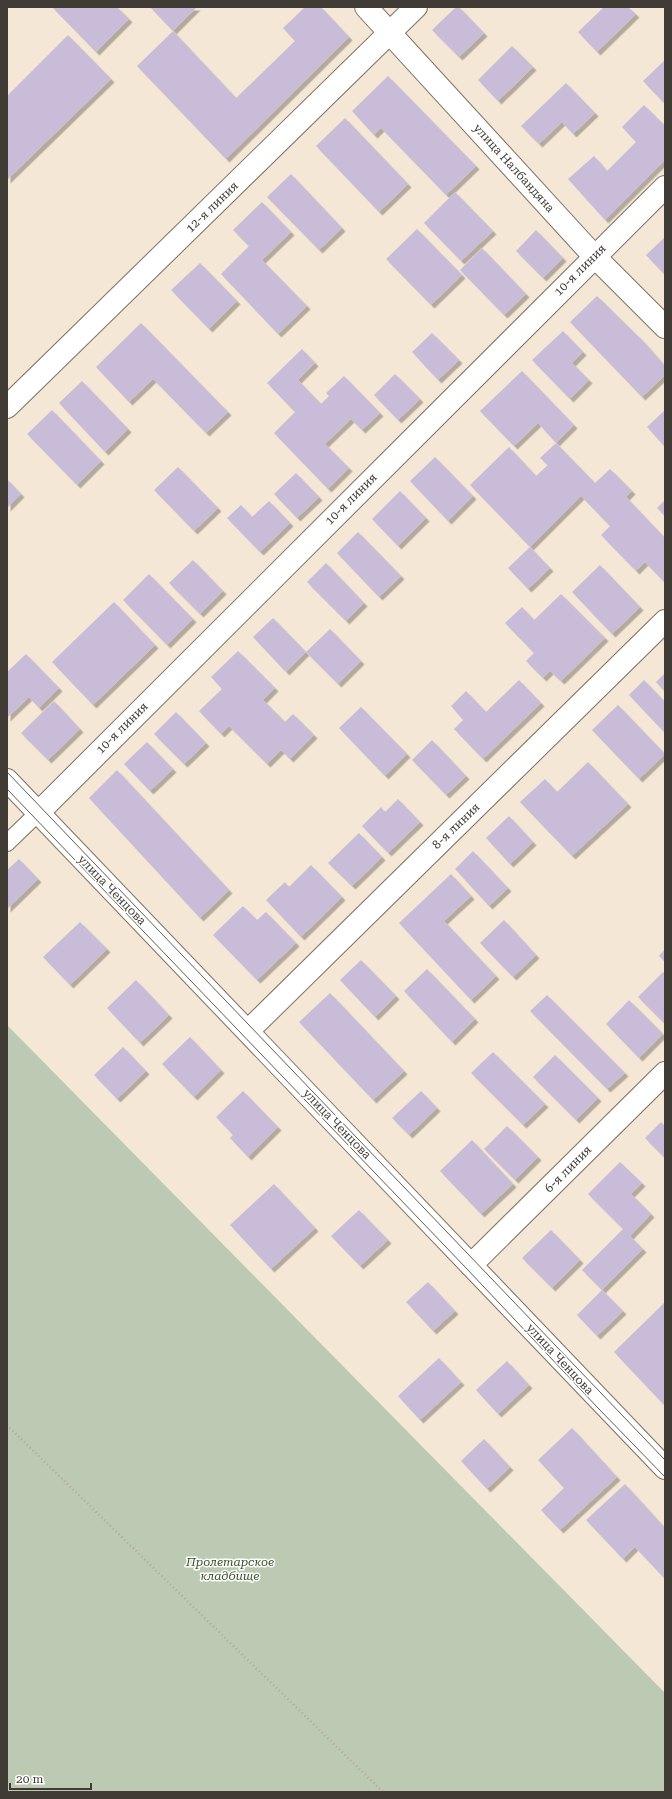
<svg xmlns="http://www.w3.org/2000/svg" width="672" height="1799" font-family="'Roboto Serif',serif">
  <defs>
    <filter id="shadow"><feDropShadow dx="3.5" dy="3.5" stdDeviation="0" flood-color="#0004"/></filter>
  </defs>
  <rect width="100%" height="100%" fill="#f5e7d6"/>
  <polygon fill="#bccab3" points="7,1025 665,1693 665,1792 7,1792"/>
  <g fill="#c9bcd9" filter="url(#shadow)">
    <polygon points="52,7 117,7 129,19 96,52"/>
    <polygon points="150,7 197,7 173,31"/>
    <polygon points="305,7 321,7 349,37 226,159 137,66 173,31 236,98 295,41 283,28"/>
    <polygon points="456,7 459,7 484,33 459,57 432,30"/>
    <polygon points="604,7 628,7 636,14 597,52 578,32"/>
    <polygon points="68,35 111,79 7,180 7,96"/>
    <polygon points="512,46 533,67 498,101 478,80"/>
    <polygon points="665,60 665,104 643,81"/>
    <polygon points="388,76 476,166 446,195 381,128 374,135 352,111"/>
    <polygon points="566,83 595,113 573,134 562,122 539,144 521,126"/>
    <polygon points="644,105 665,126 665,160 605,220 568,179 594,156 607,171 636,142 622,127"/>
    <polygon points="345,118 408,184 379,212 316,146"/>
    <polygon points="291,174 342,228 319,250 267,197"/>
    <polygon points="455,192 493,231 461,261 424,223"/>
    <polygon points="262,202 291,232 262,260 307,306 278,334 221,274 249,246 233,230"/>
    <polygon points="417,229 462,275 431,305 386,259"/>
    <polygon points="536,230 563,258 543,278 516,251"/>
    <polygon points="665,237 665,275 646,255"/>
    <polygon points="482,248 526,294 504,315 460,270"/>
    <polygon points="200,263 237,301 209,329 171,290"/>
    <polygon points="597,296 644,342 665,366 665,375 642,397 570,322"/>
    <polygon points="141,323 228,412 206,433 153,379 129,402 96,367"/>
    <polygon points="563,331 583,352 572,363 589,380 570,399 532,360"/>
    <polygon points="432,333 459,360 438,380 412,352"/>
    <polygon points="302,349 315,363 298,380 321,404 329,396 326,393 344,376 380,413 362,430 351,419 325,444 349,468 328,489 274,433 295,412 267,383"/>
    <polygon points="522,371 574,425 556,443 538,423 514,446 480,411"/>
    <polygon points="395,374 420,399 398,420 374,395"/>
    <polygon points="82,381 128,429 105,452 59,403"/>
    <polygon points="52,410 101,461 77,485 27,434"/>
    <polygon points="665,410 665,447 647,427"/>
    <polygon points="556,443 595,483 610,469 632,491 626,497 665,538 664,582 645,562 636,571 601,535 610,526 581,496 530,547 470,485 509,447 536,476 548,465 540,458"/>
    <polygon points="435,457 473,496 448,521 410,481"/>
    <polygon points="178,467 218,508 194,531 154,490"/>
    <polygon points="296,473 319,497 297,518 274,494"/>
    <polygon points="7,479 21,494 7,508"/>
    <polygon points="400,491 426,518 398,546 372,519"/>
    <polygon points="665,500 665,516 657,508"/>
    <polygon points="269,501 290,523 260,552 227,518 241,505 252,517"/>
    <polygon points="358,532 401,576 379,597 337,553"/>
    <polygon points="530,547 550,568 528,589 508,568"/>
    <polygon points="193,560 223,591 200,614 169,583"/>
    <polygon points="326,563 364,603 346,621 307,582"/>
    <polygon points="600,565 640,607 612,634 572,592"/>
    <polygon points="149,574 193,619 167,645 123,600"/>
    <polygon points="561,594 605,638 561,681 550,671 543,678 526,661 534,653 505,623 522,607 534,620"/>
    <polygon points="114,602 155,645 93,705 52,662"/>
    <polygon points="273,618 306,652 286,672 253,637"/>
    <polygon points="330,629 361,661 338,684 306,652"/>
    <polygon points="238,651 275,688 263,700 285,722 293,714 314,735 290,759 281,750 267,764 229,726 221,734 199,711 222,689 211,677"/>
    <polygon points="26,654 59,688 39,708 29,697 7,718 7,672"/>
    <polygon points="665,673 665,692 656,682"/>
    <polygon points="519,680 541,703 483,759 454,729 463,720 451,706 466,691 486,712"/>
    <polygon points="644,680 665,702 665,733 629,695"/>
    <polygon points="54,701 80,729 48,760 21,733"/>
    <polygon points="618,705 665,754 639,779 592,730"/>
    <polygon points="361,707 407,754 385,776 339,728"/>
    <polygon points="176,712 206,743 184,764 154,734"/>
    <polygon points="432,740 466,776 446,795 412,760"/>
    <polygon points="147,742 173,769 150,791 124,764"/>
    <polygon points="588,762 628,804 572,856 520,802 545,779 557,792"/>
    <polygon points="117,770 229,890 200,918 89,798"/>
    <polygon points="398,799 420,822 388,853 362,826 381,807 385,812"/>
    <polygon points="509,816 533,842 510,864 486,838"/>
    <polygon points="359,833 382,857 352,886 328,863"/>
    <polygon points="473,851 508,888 489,906 455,869"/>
    <polygon points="19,859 38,879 7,909 7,870"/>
    <polygon points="311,865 342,897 301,937 266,900 285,882 289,887"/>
    <polygon points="451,874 471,896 444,921 496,976 471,1000 399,923"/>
    <polygon points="243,906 257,920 266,912 296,943 257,980 213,935"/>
    <polygon points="504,920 536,955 513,977 480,943"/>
    <polygon points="80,922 107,949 70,985 43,957"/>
    <polygon points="665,949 665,962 659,956"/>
    <polygon points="361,960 396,996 375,1017 340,980"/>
    <polygon points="427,969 475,1019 452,1042 404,991"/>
    <polygon points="663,972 665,974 665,1024 638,997"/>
    <polygon points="136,980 169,1015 140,1043 107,1008"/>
    <polygon points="330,993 404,1071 373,1100 299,1022"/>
    <polygon points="547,995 625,1073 607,1089 530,1011"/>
    <polygon points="629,1000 663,1034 639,1058 606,1024"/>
    <polygon points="190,1037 221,1070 194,1097 162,1064"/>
    <polygon points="123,1047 146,1071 117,1099 94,1075"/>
    <polygon points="493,1052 545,1104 523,1125 471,1073"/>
    <polygon points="555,1055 598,1098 576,1120 533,1077"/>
    <polygon points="243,1091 278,1127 248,1157 230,1138 233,1135 216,1117"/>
    <polygon points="421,1091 437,1108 409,1135 392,1118"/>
    <polygon points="661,1122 665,1126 665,1158 645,1138"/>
    <polygon points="507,1126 538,1157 515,1180 484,1149"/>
    <polygon points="472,1140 513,1184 481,1214 440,1171"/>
    <polygon points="620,1162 642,1183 631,1194 651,1214 630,1236 643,1249 602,1290 623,1311 597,1336 577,1315 602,1290 582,1270 623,1229 588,1194"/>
    <polygon points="274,1184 315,1228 271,1269 230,1225"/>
    <polygon points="359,1210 388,1240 360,1266 331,1236"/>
    <polygon points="551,1230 580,1260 552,1288 522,1258"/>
    <polygon points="428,1282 455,1311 433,1331 406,1302"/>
    <polygon points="665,1302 665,1406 614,1352"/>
    <polygon points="439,1358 461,1382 420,1420 398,1396"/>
    <polygon points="507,1361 529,1385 498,1414 476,1390"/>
    <polygon points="572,1428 617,1477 560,1530 541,1510 564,1488 538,1460"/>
    <polygon points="484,1439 510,1467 487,1489 461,1461"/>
    <polygon points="625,1484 665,1528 665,1579 635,1547 623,1559 586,1520"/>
  </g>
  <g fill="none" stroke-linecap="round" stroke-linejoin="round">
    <defs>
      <polyline id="lane" points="7,843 38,813"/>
      <g id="street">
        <polyline points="7,407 416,7"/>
        <polyline points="38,813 665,187"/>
        <polyline points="248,1031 665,621"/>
        <polyline points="471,1265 665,1073"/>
      </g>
      <g id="secondary">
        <polyline points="366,7 594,256 665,327"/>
        <polyline points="7,780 665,1468"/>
      </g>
    </defs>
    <use href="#lane" stroke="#7d7162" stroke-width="18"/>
    <use href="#street" stroke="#7d7162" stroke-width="24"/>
    <use href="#secondary" stroke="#7d7162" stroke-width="24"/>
    <polyline stroke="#b2a79a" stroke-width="2.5" stroke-dasharray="1 3" stroke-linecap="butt" points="7,1425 383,1792"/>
    <use href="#lane" stroke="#fff" stroke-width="16"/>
    <use href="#street" stroke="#fff" stroke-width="22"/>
    <use href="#secondary" stroke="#fff" stroke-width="22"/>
    <g stroke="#635c53" stroke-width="1">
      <polyline points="7,772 665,1460"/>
      <polyline points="7,789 467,1269 598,1408 665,1477"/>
    </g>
  </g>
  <g text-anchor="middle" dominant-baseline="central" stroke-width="3" stroke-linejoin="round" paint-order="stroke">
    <g font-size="12" fill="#403b34" stroke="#fff">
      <text transform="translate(514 168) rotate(48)">улица Налбандяна</text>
      <text transform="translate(212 207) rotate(-44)">12-я линия</text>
      <text transform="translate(580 270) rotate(-45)">10-я линия</text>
      <text transform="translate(351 499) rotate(-45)">10-я линия</text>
      <text transform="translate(122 728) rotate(-45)">10-я линия</text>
      <text transform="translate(456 826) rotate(-44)">8-я линия</text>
      <text transform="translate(112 890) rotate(46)">улица Ченцова</text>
      <text transform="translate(337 1124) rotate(46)">улица Ченцова</text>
      <text transform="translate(568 1169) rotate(-45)">6-я линия</text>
      <text transform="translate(560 1359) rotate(47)">улица Ченцова</text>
    </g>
    <g font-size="12" font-style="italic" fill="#385025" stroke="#fff">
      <text x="230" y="1562">Пролетарское<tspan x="230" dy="14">кладбище</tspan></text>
    </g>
  </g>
  <rect width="672" height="1799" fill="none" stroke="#403b34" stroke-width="16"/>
  <path d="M10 1783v6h81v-6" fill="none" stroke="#403b34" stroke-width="2"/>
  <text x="16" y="1783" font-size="12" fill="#403b34" stroke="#ffffff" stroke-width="3" paint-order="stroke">20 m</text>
</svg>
